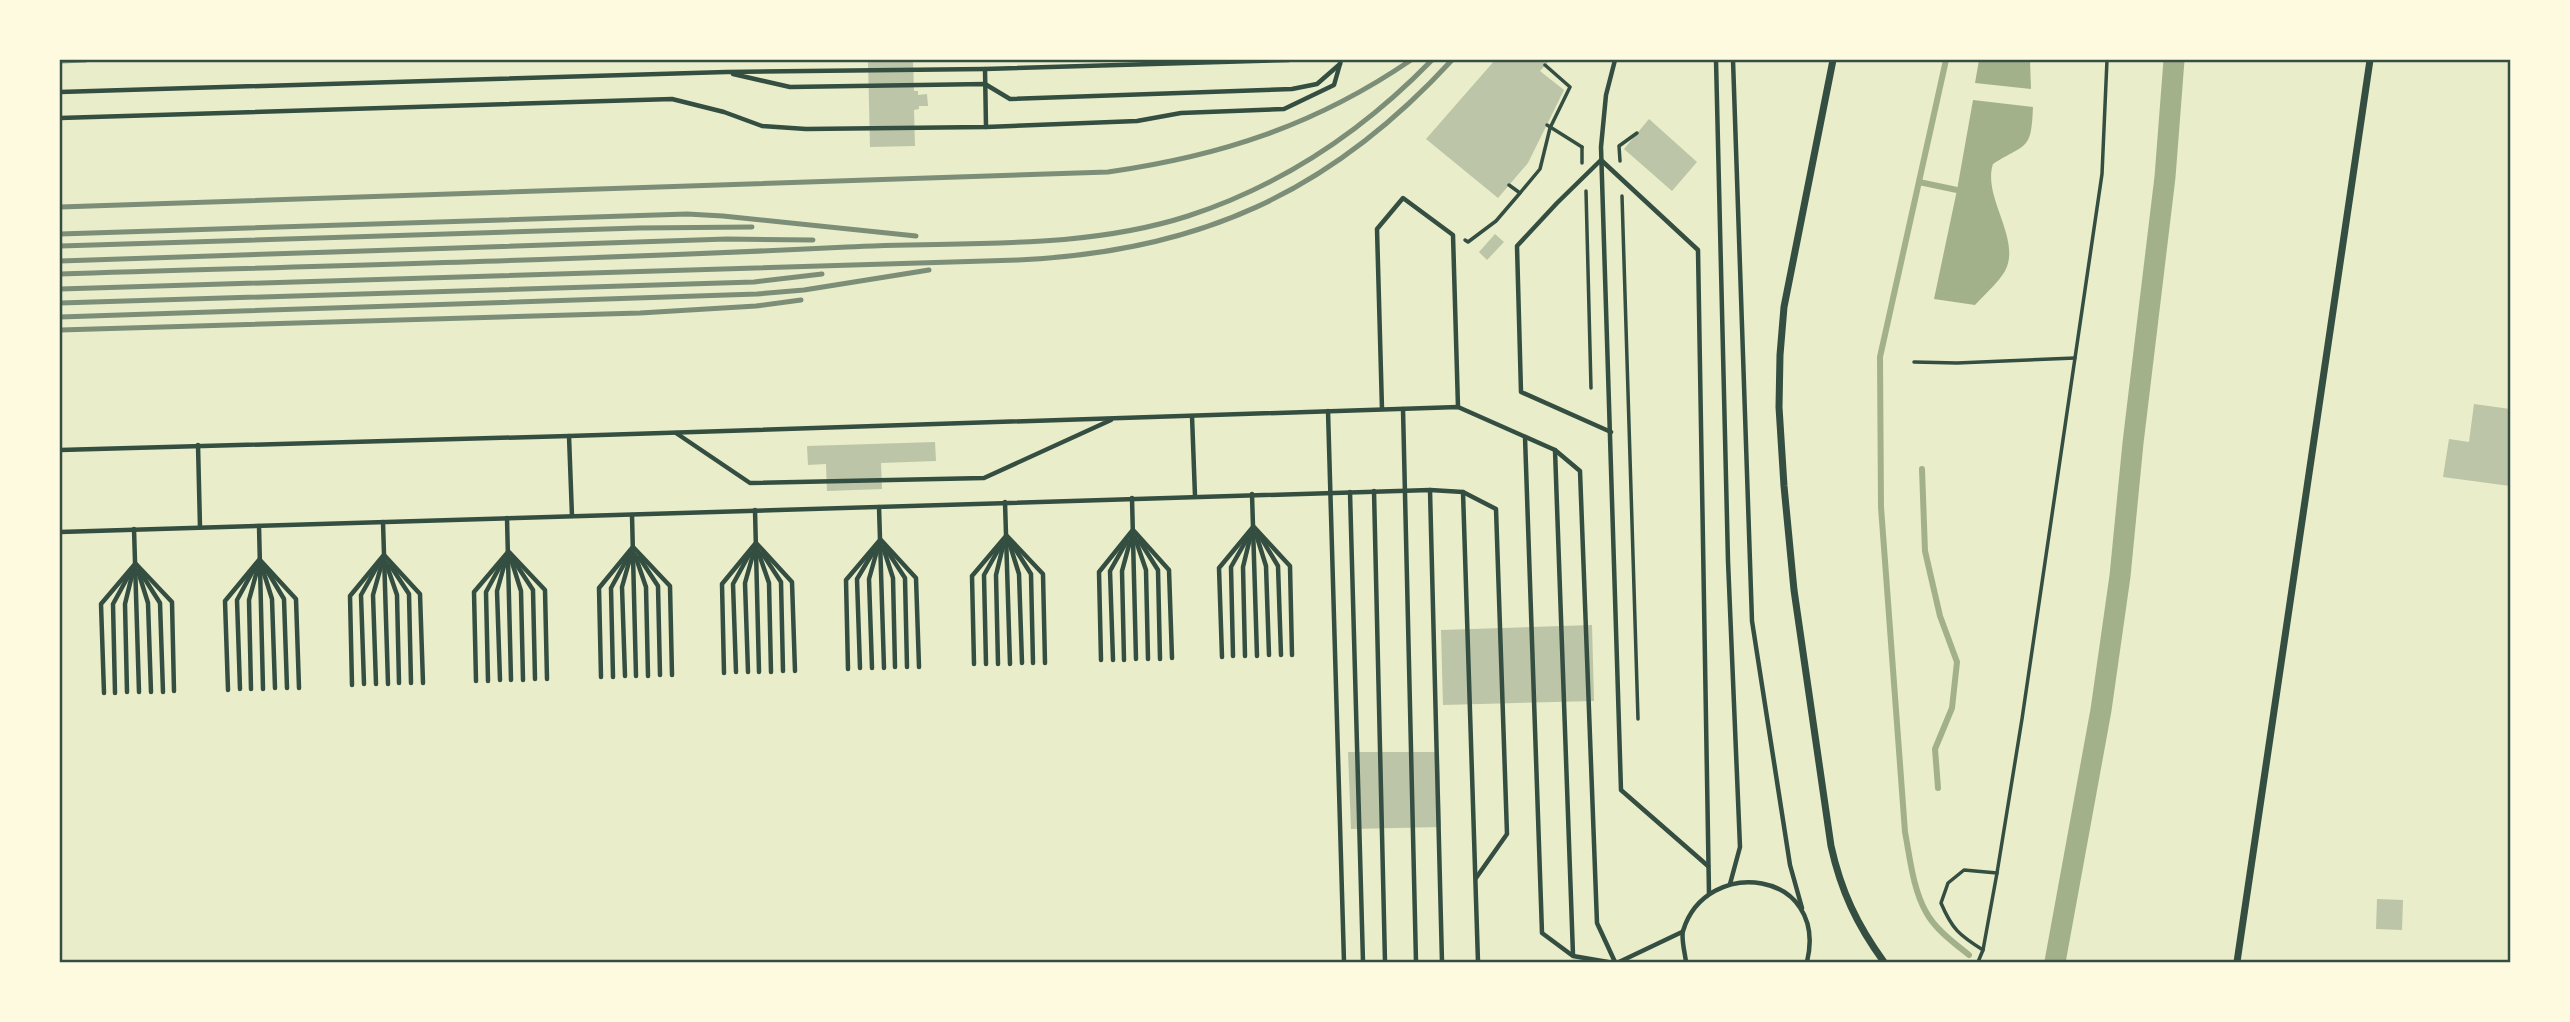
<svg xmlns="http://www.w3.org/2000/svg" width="2570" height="1022" font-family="Inter,sans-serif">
  <rect width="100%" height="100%" fill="#e9edc9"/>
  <g fill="#a3b18a">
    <polygon points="1979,60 2030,60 2031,89 1975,83"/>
    <path d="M1973,100L2033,107C2031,151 2028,142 1993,164C1982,197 2022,239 2005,271C1998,283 1984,295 1975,305L1934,299L1957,190Z"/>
  </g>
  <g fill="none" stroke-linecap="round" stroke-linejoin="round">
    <g stroke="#a3b18a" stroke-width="6">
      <path d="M1946,60L1880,357L1881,507L1905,832C1910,858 1913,889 1926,912C1935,929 1954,943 1969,955"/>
      <polyline points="1919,182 1957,190"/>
      <polyline points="1922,469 1925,551 1940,616 1957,662 1952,708 1935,749 1938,788"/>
    </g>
    <polyline stroke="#a3b18a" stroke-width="21" points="2055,962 2101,710 2120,576 2133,443 2165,177 2174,60"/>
  </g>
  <g fill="#bcc5a7">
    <polygon points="868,60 913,60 914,91 918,91 918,95 927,94 928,106 919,106 919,109 914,110 915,146 870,147"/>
    <polygon points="1495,60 1550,60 1540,71 1564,90 1528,163 1498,198 1426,139"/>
    <polygon points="1649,119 1697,162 1672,191 1624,149"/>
    <polygon points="1495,234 1504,242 1487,260 1479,252"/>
    <polygon points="2474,404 2510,409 2510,486 2443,477 2449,439 2469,442"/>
    <polygon points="935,442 936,461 881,463 882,489 827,491 826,464 808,465 807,446"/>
    <polygon points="1592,625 1594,701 1443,705 1441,630"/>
    <polygon points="1348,752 1439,752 1441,827 1351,829"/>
    <polygon points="2377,899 2403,900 2402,930 2376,929"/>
  </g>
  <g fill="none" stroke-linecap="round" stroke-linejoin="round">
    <g stroke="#344e41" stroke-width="3.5">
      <polyline points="1547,125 1582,147"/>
      <polyline points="1620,161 1619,146 1637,133"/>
      <polyline points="1582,163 1582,147"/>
      <polyline points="1509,185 1520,193 1540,169 1550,128 1570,87 1545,65"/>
      <polyline points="1586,191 1591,388"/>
      <polyline points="1622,196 1638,719"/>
      <polyline points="1465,240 1468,242 1496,221 1520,193"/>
      <polyline points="1914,362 1957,363 2075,358"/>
      <path d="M1983,950C1959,935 1952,929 1941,903L1948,883L1964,870L1997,873"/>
      <polyline points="1978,962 1983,950 1997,873 2022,719 2102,174 2107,60"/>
    </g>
    <g stroke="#344e41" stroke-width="4.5">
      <polyline points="1615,60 1606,95 1601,147 1621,790 1708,866"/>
      <polyline points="1716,60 1728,561 1740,847 1730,884"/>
      <polyline points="1733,60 1752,621 1790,865 1802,908"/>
      <polyline points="985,69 986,127"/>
      <polyline points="733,74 790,87 985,84 1010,99 1292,89 1317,84 1340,64 1341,60"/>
      <polyline points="60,92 726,72 985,69 1289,60"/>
      <polyline points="60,118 672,99 724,112 762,126 806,129 986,127 1137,121 1181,113 1284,109 1334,85 1340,64"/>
      <polyline points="1382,409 1377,229 1403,198 1453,235 1458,407"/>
      <polyline points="1403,409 1416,962"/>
      <polyline points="1328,411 1344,962"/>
      <polyline points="1192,416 1195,496"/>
      <polyline points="1611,432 1521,392 1517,246 1557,203 1601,160 1698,250 1709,894"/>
      <polyline points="676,433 750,483 984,478 1111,420"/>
      <polyline points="569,436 572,516"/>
      <polyline points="1525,437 1542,933 1573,956 1608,962"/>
      <polyline points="198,445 200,527"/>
      <polyline points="60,450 569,436 1458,407 1555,450 1580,471 1597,923 1615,962"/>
      <polyline points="1555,450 1573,955"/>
      <polyline points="1430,490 1463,492 1496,509 1507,834 1476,878"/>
      <polyline points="1374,491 1385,962"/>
      <polyline points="1350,492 1363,962"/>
      <polyline points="1463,492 1478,962"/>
      <polyline points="1252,494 1257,656"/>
      <polyline points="1132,498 1136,659"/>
      <polyline points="1005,502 1010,664"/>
      <polyline points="879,507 884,668"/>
      <polyline points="755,510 759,672"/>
      <polyline points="632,515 636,676"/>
      <polyline points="507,518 511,680"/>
      <polyline points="383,522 388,684"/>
      <polyline points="259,526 263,689"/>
      <polyline points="1254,527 1290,566 1292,655"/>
      <polyline points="134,529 139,692"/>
      <polyline points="1134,531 1169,570 1172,658"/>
      <polyline points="60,532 1430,490 1442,962"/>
      <polyline points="1256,534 1266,566 1269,655"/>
      <polyline points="1007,536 1043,574 1045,663"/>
      <polyline points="1260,536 1278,566 1281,655"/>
      <polyline points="1135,538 1146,570 1148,659"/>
      <polyline points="881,540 916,578 919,667"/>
      <polyline points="1139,540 1158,570 1160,659"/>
      <polyline points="1009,542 1019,574 1022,663"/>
      <polyline points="757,544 792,582 795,671"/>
      <polyline points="1012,544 1031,574 1033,663"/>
      <polyline points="883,547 893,578 895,667"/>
      <polyline points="634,548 670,586 672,675"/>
      <polyline points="886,549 905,578 907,667"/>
      <polyline points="758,551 769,583 771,672"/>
      <polyline points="509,552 545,590 547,679"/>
      <polyline points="762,553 781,582 783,671"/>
      <polyline points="635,555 646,587 648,676"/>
      <polyline points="385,556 420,594 423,683"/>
      <polyline points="639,557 658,586 660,675"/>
      <polyline points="511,559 521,591 523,680"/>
      <polyline points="260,560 296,599 299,688"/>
      <polyline points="514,561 533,590 535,679"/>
      <polyline points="386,563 397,595 399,683"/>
      <polyline points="136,564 172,602 174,691"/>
      <polyline points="390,565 409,594 411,683"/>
      <polyline points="262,567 272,599 275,688"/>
      <polyline points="266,569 284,599 287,688"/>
      <polyline points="138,571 148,603 151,692"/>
      <polyline points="141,573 160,603 163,692"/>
      <polyline points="1233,656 1231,567 1248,537"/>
      <polyline points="1245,656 1243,567 1251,534"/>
      <polyline points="1222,657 1219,568 1253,527"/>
      <polyline points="1101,660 1099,572 1132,531"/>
      <polyline points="1113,660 1110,571 1127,541"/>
      <polyline points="1124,660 1122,571 1131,538"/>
      <polyline points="974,664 972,576 1006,536"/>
      <polyline points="986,664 984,575 1001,545"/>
      <polyline points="998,664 996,575 1004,542"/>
      <polyline points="860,668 857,579 875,549"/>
      <polyline points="872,668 869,579 878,547"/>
      <polyline points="848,669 846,580 880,540"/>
      <polyline points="736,672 733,584 750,553"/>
      <polyline points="748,672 745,583 754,551"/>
      <polyline points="724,673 722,584 755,544"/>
      <polyline points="625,676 622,587 631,555"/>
      <polyline points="601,677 599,588 632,548"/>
      <polyline points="613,677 611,588 628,557"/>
      <polyline points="500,680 497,591 506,559"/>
      <polyline points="476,681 474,592 508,552"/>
      <polyline points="488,681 486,592 503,561"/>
      <polyline points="364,684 361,595 378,565"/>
      <polyline points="376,684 373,595 382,563"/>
      <polyline points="352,685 350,596 383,556"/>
      <polyline points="240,689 237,600 254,569"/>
      <polyline points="251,689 249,600 258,567"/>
      <polyline points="228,690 225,601 259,560"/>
      <polyline points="127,692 125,604 133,571"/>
      <polyline points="104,693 101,604 135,564"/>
      <polyline points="115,693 113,604 130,573"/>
      <polyline points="1619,962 1682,932"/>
      <path d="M1686,962C1685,953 1681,939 1683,931C1706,855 1829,870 1807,962"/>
    </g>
    <g stroke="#344e41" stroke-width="7">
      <path d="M1833,60L1784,307L1780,355L1779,407L1784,486L1794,590L1831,846C1841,891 1857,925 1884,962"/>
      <polyline points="2237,962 2370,60"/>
    </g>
    <g stroke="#7c8e77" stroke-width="5">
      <polyline points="60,61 85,60"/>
      <path d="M60,207L1108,172C1221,156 1316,125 1411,60"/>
      <polyline points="60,234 687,214 723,216 916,236"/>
      <polyline points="60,246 639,228 752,227"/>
      <polyline points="60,261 727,239 813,240"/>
      <path d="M60,274C322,266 584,260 847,247C960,241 1079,251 1188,216C1283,185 1363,131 1432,60"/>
      <path d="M60,289L1018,260C1198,252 1330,193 1452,60"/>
      <polyline points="60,303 754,282 822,274"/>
      <polyline points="60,317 757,294 804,290 929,270"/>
      <polyline points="60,330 640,313 756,306 801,300"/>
    </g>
  </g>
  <rect width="2570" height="1022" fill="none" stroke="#fefae0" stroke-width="122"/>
  <rect x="61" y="61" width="2448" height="900" fill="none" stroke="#344e41" stroke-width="2.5"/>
</svg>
